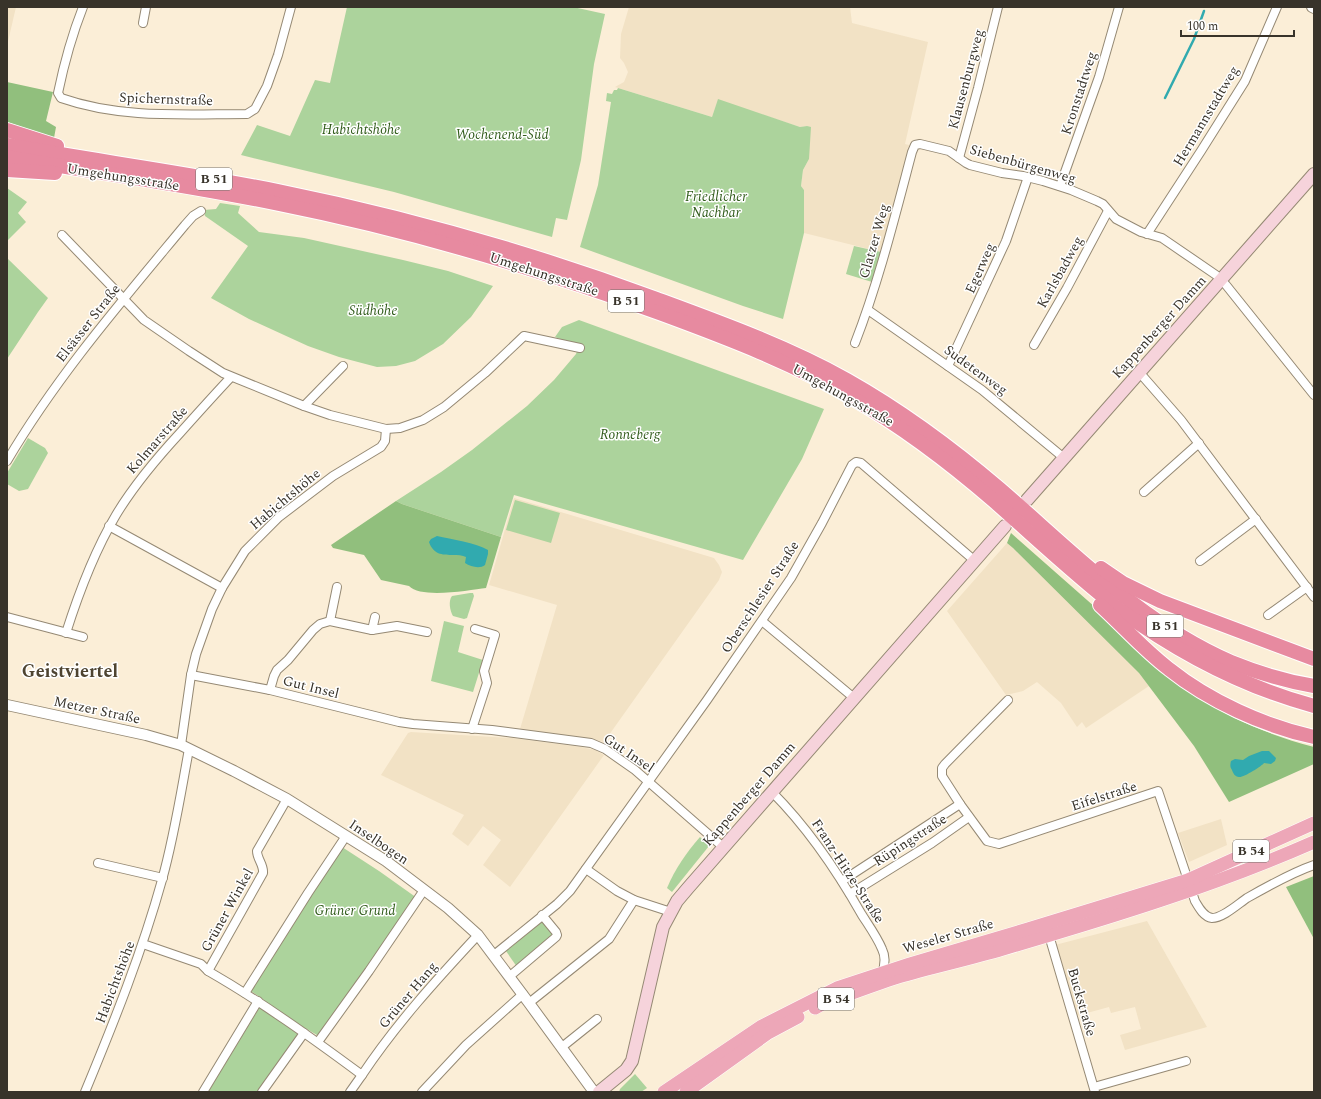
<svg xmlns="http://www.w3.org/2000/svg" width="1321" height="1099" font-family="Spectral,serif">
  <rect width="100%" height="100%" fill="#fbeed7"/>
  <g fill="#f2e2c5">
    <polygon points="7,7 16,7 7,46"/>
    <polygon points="629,7 850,7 852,23 928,42 905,144 909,145 892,215 881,252 804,233 804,190 801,186 803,170 809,159 807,126 800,127 718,100 712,117 615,87 624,82 628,72 624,63 620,58 621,34"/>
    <polygon points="514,498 714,558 719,565 722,572 719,580 604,742 586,738 520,729 557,605 489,585"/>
    <polygon points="1007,543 1013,548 1139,673 1149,686 1086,728 1082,722 1077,727 1061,703 1037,682 1023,691 1006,695 947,611"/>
    <polygon points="411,732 512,738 581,747 595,750 604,755 510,887 483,865 501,840 483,826 468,846 452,834 464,815 381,775 408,733"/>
    <polygon points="1221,819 1227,845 1189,862 1178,833"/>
    <polygon points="1147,921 1207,1027 1125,1050 1120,1035 1141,1029 1135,1007 1111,1013 1109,1007 1076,1016 1055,945"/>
  </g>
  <g fill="#acd39c">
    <polygon points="347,7 573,7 605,14 594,64 581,160 567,220 556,218 552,237 394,192 241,155 257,125 290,136 315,80 330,83"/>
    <polygon points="618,88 712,117 718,99 800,127 807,126 811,127 809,159 803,170 801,186 804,190 804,233 783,319 743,306 580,247 598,185 611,102 606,101 607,93 612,94 614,90 617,90"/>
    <polygon points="7,188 27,202 18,213 26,222 7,241"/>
    <polygon points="220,203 240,206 238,213 259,232 304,238 403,260 448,271 493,286 471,317 443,344 415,361 396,366 377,367 339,357 308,346 249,319 211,298 248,246 205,216 204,210 216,209"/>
    <polygon points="854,246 881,252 872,282 846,274"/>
    <polygon points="7,258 48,298 38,312 7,359"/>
    <polygon points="579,320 824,409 802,459 743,560 514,495 501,537 402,504 396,501 441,472 472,450 527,406 554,380 576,354 579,346 555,337 562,327"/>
    <polygon points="28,438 45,448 48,453 28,489 19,491 7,484 7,473"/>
    <polygon points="515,500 560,513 551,543 506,530"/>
    <path d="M470,593H473L474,596L467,618L464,619L453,616C450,611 448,601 452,596Z"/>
    <polygon points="444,621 464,626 458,652 483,660 473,692 431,681"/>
    <path d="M700,837L709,846L672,892L667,888C675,869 686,853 700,837Z"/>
    <polygon points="342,847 379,871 417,898 320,1034 317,1035 305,1028 258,1092 208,1092 264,1000 251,991"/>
    <polygon points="543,921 552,932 553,936 517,967 506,951"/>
    <polygon points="635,1074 647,1088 641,1092 619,1092 620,1089"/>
  </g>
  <g fill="#91bf7d">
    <polygon points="7,82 53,92 46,121 56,127 54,138 7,122"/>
    <path d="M396,501L402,504L501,537L486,588C470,590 421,599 409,586L381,580L364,555L333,548L331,545Z"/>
    <path d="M1011,533L1196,696C1233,720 1272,736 1314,747V764L1229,802L1194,746L1139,673L1013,548L1007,543Z"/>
    <polygon points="1314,876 1314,939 1286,887"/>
  </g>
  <g fill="#31aaaf">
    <path d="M437,536C451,539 476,543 488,550V554L485,565C480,569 471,567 465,563L466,557C455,551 436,562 429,542L431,539Z"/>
    <path d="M1262,751H1269L1276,758L1275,761L1271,764L1264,763C1262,766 1243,778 1239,777C1235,777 1233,773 1232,770C1230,767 1230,765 1231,761L1235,759L1243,760L1249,756Z"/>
  </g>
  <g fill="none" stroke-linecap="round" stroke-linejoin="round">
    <polyline stroke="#31aaaf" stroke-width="2.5" points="1165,98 1194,39 1204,11"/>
    <defs>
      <g id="minor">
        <path d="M83,7C72,35 64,64 58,93L61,98C121,119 185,114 247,114L255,109L267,86L278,55L291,7"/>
        <polyline points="143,23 146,7"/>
        <polyline points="959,158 978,88 998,7"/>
        <polyline points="1060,186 1099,77 1119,7"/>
        <polyline points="1147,234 1201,151 1245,81 1277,7"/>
        <polyline points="62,235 144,320 189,351 223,373 304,406 330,415 386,429 400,428 423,420 444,407 485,373 524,336 580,348"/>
        <polyline points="868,310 982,390 1064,458"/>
        <path d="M855,343C879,281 895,216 912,152L915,145L920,144L949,151L966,163L970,165L1002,173L1023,176L1043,181L1071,190L1097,201L1103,204L1116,219L1141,232L1162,238L1216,275L1226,285L1314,395"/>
        <polyline points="1034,345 1067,288 1108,211"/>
        <polyline points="948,366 1006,241 1028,177"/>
        <polyline points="1139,372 1181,420 1314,597"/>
        <polyline points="304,406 343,366"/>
        <path d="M7,461C57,376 122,301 185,225L193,216L201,211"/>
        <polyline points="1144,492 1199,443"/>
        <polyline points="109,526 222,588"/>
        <polyline points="1200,561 1256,519"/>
        <polyline points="1268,615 1307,587"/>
        <polyline points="7,617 83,637"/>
        <polyline points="330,621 337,587"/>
        <polyline points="762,621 854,698"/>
        <polyline points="372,630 375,617"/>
        <path d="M66,633C79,592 94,552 116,515C134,485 156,459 180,433C197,414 214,395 231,377"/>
        <polyline points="191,675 270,690 399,722 413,724 492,730 591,743 605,749 635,770 723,847"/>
        <polyline points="270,690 274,676 277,670 288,660 313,630 320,624 330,621 372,630 397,626 427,632"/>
        <path d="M1008,700L945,764L942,768V776L960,804L987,841L999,844L1158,791L1195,901C1199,908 1204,917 1212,918C1223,918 1238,904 1247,898C1268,886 1291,873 1314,865"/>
        <polyline points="472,729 487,683 484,671 495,635 475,629"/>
        <polyline points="181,745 191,675 196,654 212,609 222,588 245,551 279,517 333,476 381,447 385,441 386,429"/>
        <path d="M772,792C807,827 837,871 862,915C869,926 877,937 882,949C886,957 885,965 882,973"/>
        <polyline points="98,863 163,878"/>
        <polyline points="586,869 617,891 634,900 671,912"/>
        <polyline points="842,881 960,804"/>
        <polyline points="850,894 932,843 969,817"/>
        <polyline points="1048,932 1095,1092"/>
        <path d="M143,944L201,964L208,971L263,873C264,865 257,859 257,851L287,799"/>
        <polyline points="494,955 557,904 570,891 707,700 791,578 822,523 852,465 856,462 861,463 975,561"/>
        <path d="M208,971C262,1002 312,1038 362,1075C396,1024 437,979 478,935"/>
        <polyline points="510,976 556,937 557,935 556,932 542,915"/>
        <polyline points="245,993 308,893 346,836"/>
        <polyline points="529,1003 609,939 634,900"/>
        <polyline points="318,1042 369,971 424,890"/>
        <polyline points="562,1047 597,1019"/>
        <polyline points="1094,1087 1186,1061"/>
        <path d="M85,1092C114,1022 142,952 162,880C174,838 181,792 189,749"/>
        <polyline points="203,1092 258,1001"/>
        <polyline points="262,1092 304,1033"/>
        <polyline points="350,1092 362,1075"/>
        <polyline points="422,1092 466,1045 523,994"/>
      </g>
      <g id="tertiary">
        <polyline points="1312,7 1314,8"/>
        <polyline points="7,705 146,735 181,745 234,771 287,799 386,861 448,908 478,935 529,1003 594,1092"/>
      </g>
      <g id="secondary">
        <polyline points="1027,500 1314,174"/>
        <polyline points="599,1092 626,1070 632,1061 663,927 677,901 688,888 1005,526"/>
      </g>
      <g id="primary">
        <path d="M815,1008L822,1004C847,995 873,985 898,977C933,967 969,959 1003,949C1109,918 1214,886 1314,842"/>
        <polyline points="664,1092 762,1026 837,988 910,964 1028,929 1188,880 1314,823"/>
        <polyline points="686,1092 768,1033 798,1017"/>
      </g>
      <g id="trunk">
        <polyline points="7,130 57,146"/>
        <path d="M7,145C97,161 188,173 278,191C406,217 532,253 654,298C719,322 786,346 847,380C902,411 952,448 1000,489C1073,552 1141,623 1231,662C1258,673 1285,681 1314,686"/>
        <path d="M7,157C97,173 189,185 279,204C409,230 537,268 662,314C727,338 793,363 854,399C904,428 950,463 994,501C1036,538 1076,576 1120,610C1179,653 1244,687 1314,706"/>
        <polyline points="7,170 55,173"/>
        <polyline points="1101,568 1123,583 1160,601 1314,659"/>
        <path d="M1100,605C1123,626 1144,650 1169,669C1209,701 1264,726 1314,737"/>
      </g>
    </defs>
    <use href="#minor" stroke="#958974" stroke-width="10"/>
    <use href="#tertiary" stroke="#958974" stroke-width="12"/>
    <use href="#secondary" stroke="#958974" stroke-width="14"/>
    <use href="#primary" stroke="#fff" stroke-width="14"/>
    <use href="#trunk" stroke="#fff" stroke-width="16"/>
    <use href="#minor" stroke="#fff" stroke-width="8"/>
    <use href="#tertiary" stroke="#fff" stroke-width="10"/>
    <use href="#secondary" stroke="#f6d3db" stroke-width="12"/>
    <use href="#primary" stroke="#eda7b8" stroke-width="13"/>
    <use href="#trunk" stroke="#e78aa0" stroke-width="14"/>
  </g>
  <g text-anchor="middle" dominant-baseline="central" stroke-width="3" stroke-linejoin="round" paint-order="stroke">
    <g fill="#fff" stroke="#74706a" stroke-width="1">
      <rect x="196" y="168" width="36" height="22" rx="3"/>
      <rect x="608" y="290" width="36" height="22" rx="3"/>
      <rect x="1147" y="615" width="36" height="22" rx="3"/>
      <rect x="1233" y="840" width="36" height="22" rx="3"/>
      <rect x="818" y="988" width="36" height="22" rx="3"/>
    </g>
    <g font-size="13" font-weight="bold" fill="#38332a">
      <text x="214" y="179">B 51</text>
      <text x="626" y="301">B 51</text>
      <text x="1165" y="626">B 51</text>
      <text x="1251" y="851">B 54</text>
      <text x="836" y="999">B 54</text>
    </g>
    <g font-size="14" fill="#38332a" stroke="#fff">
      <text transform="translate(966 79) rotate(-75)">Klausenburgweg</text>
      <text transform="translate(1079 93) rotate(-72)">Kronstadtweg</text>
      <text transform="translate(166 99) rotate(2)">Spichernstraße</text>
      <text transform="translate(1206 116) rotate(-59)">Hermannstadtweg</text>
      <text transform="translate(1023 164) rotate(16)">Siebenbürgenweg</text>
      <text transform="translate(123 177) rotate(9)">Umgehungsstraße</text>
      <text transform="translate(874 241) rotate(-74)">Glatzer Weg</text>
      <text transform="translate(980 268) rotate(-66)">Egerweg</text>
      <text transform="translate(1060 272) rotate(-61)">Karlsbadweg</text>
      <text transform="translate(544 274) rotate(18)">Umgehungsstraße</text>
      <text transform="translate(88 323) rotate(-52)">Elsässer Straße</text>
      <text transform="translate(1159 327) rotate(-48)">Kappenberger Damm</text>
      <text transform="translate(976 370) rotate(36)">Sudetenweg</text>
      <text transform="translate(843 395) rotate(29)">Umgehungsstraße</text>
      <text transform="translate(157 440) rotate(-49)">Kolmarstraße</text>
      <text transform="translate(285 499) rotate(-40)">Habichtshöhe</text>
      <text transform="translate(760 597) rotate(-57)">Oberschlesier Straße</text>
      <text transform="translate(311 687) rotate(14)">Gut Insel</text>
      <text transform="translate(97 710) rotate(12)">Metzer Straße</text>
      <text transform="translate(629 753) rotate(34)">Gut Insel</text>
      <text transform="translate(749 794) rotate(-49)">Kappenberger Damm</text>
      <text transform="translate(1104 796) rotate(-18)">Eifelstraße</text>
      <text transform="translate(910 840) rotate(-33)">Rüpingstraße</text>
      <text transform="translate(379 842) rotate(34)">Inselbogen</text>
      <text transform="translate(848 871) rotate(57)">Franz-Hitze-Straße</text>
      <text transform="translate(227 910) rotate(-61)">Grüner Winkel</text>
      <text transform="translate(948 936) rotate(-16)">Weseler Straße</text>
      <text transform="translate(115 982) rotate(-69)">Habichtshöhe</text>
      <text transform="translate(408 995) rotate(-50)">Grüner Hang</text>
      <text transform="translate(1082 1002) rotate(74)">Buckstraße</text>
    </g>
    <g font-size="14" font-style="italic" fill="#325d1c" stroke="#fff">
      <text x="361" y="129">Habichtshöhe</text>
      <text x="502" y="134">Wochenend-Süd</text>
      <text x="716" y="196">Friedlicher<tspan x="716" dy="16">Nachbar</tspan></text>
      <text x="373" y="310">Südhöhe</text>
      <text x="630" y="434">Ronneberg</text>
      <text x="355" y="910">Grüner Grund</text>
    </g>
    <g font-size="18" font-weight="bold" fill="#4e4431" stroke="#fff">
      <text x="70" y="671">Geistviertel</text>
    </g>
  </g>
  <rect width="1321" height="1099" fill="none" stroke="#38332a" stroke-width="16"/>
  <path d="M1181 30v6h113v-6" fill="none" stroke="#38332a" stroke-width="2"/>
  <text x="1187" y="30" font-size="12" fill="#38332a" stroke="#ffffff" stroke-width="3" paint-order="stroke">100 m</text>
</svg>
